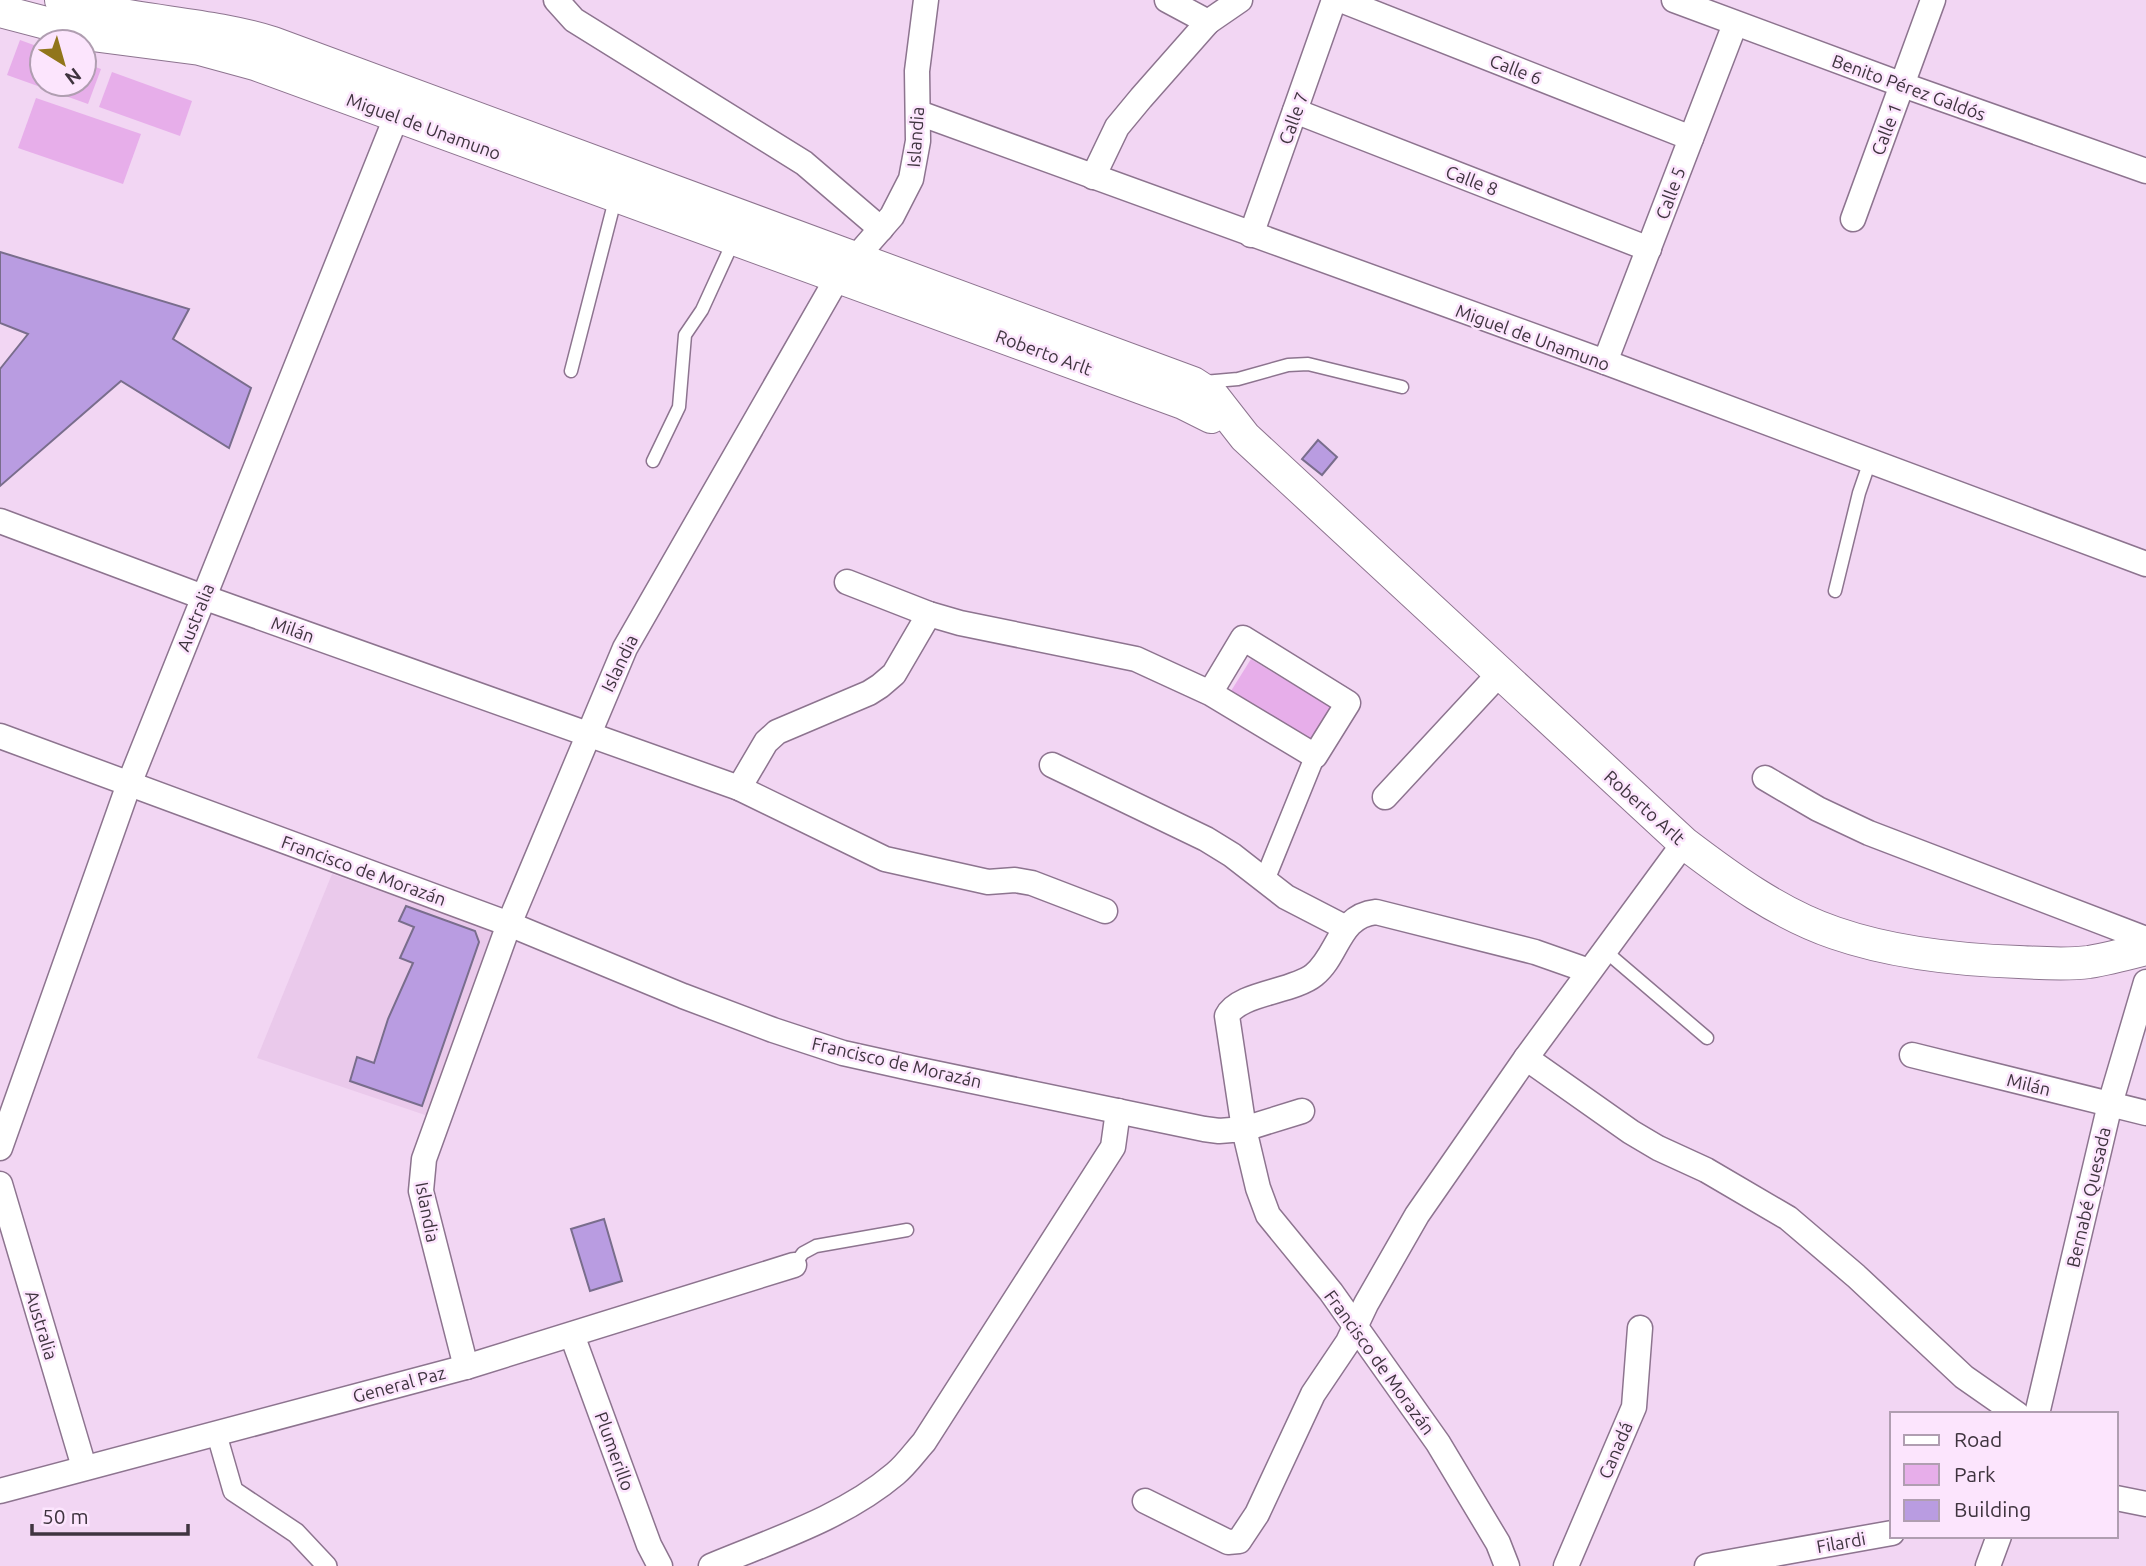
<svg xmlns="http://www.w3.org/2000/svg" width="2146" height="1566" font-family="Ubuntu,sans-serif">
  <rect width="100%" height="100%" fill="#f2d6f3"/>
  <polygon fill="#eac9eb" points="332,874 494,931 428,1116 257,1058"/>
  <g fill="#e7aeea">
    <polygon points="20,40 42,48 42,84 84,84 84,63 101,69 88,104 7,75"/>
    <polygon points="112,72 192,101 180,136 99,107"/>
    <polygon points="36,98 141,134 123,184 18,148"/>
    <polygon points="1251,659 1334,709 1314,742 1231,691"/>
  </g>
  <g fill="#b99ce1" stroke="#796d8c" stroke-width="2">
    <polygon points="0,252 189,309 173,339 251,388 229,448 121,381 0,486 0,369 28,334 0,323"/>
    <polygon points="1318,440 1337,457 1322,475 1302,459"/>
    <polygon points="406,906 475,931 479,942 422,1106 350,1081 357,1057 374,1063 388,1019 413,963 400,958 414,927 399,921"/>
    <polygon points="604,1219 622,1281 590,1291 571,1229"/>
  </g>
  <g fill="none" stroke-linecap="round" stroke-linejoin="round">
    <defs>
      <g id="service">
        <polyline points="571,371 616,196"/>
        <polyline points="1204,382 1238,379 1288,365 1308,364 1402,387"/>
        <polyline points="653,461 679,407 685,335 702,310 734,240"/>
        <polyline points="1835,591 1859,493 1870,461"/>
        <polyline points="1604,950 1707,1038"/>
        <polyline points="794,1265 803,1253 816,1246 907,1230"/>
      </g>
      <g id="pedestrian">
        <polyline points="1265,879 1315,756"/>
        <polyline points="216,1432 233,1491 296,1533 327,1566"/>
      </g>
      <g id="minor">
        <polyline points="556,0 574,20 804,163 881,229"/>
        <polyline points="1167,0 1208,22"/>
        <polyline points="1341,0 1691,138"/>
        <polyline points="1674,0 1903,85 2146,171"/>
        <polyline points="1295,111 1649,249"/>
        <polyline points="919,113 1605,362 2146,564"/>
        <polyline points="1093,177 1117,127 1141,98 1208,22 1240,0"/>
        <polyline points="1853,219 1933,0"/>
        <polyline points="1251,235 1334,0"/>
        <polyline points="1605,362 1735,24"/>
        <polyline points="0,521 203,597 739,788 885,859 988,882 1015,880 1032,883 1105,911"/>
        <polyline points="847,582 929,614 960,623 1136,659 1210,693 1315,756 1348,703 1243,638 1210,693"/>
        <polyline points="0,736 509,924 683,996 773,1030 843,1053 915,1069 1204,1129 1219,1131 1244,1129 1258,1188 1268,1215 1331,1292 1438,1443 1498,1543 1507,1566"/>
        <polyline points="1052,765 1206,839 1232,855 1286,897 1346,928"/>
        <polyline points="1765,778 1818,809 1869,833 2146,939"/>
        <polyline points="739,788 766,742 777,732 869,693 880,686 894,674 929,614"/>
        <polyline points="1385,797 1500,673"/>
        <polyline points="1912,1055 2146,1113"/>
        <polyline points="1526,1058 1631,1132 1658,1148 1706,1170 1788,1218 1856,1276 1964,1377 2017,1414"/>
        <path d="M1302,1111L1244,1129L1227,1016C1238,993 1293,992 1314,975C1339,955 1338,916 1376,912L1535,952L1589,971"/>
        <polyline points="0,1148 129,784 403,100"/>
        <polyline points="0,1184 84,1467"/>
        <polyline points="572,1335 649,1545 660,1566"/>
        <polyline points="466,1367 421,1191 424,1159 509,924 625,648 831,289 838,278 892,216 911,179 918,141 917,71 926,0"/>
        <polyline points="2037,1414 2110,1104 2146,982"/>
        <polyline points="0,1491 466,1367 794,1265"/>
        <polyline points="2116,1498 2146,1504"/>
        <polyline points="1145,1501 1228,1542 1239,1541 1257,1514 1313,1394 1348,1342 1366,1304 1417,1215 1526,1058 1684,843"/>
        <path d="M711,1566C773,1540 843,1518 895,1474C906,1465 915,1452 924,1442L1113,1147L1118,1111"/>
        <polyline points="1566,1566 1634,1407 1640,1328"/>
        <polyline points="1707,1566 1892,1533"/>
        <polyline points="1988,1566 1999,1536"/>
      </g>
      <g id="tertiary">
        <path d="M61,0C130,23 203,21 273,43L1193,383L1213,396L1245,437L1684,843C1730,878 1779,914 1835,933C1893,953 1958,960 2019,962C2042,963 2065,965 2089,962C2108,959 2127,954 2146,949"/>
        <polyline points="0,11 92,35 200,49 255,64 1183,403 1211,417"/>
      </g>
    </defs>
    <use href="#service" stroke="#8d748f" stroke-width="15"/>
    <use href="#pedestrian" stroke="#8d748f" stroke-width="22"/>
    <use href="#minor" stroke="#8d748f" stroke-width="27"/>
    <use href="#tertiary" stroke="#8d748f" stroke-width="34"/>
    <use href="#service" stroke="#fff" stroke-width="12"/>
    <use href="#pedestrian" stroke="#fff" stroke-width="19"/>
    <use href="#minor" stroke="#fff" stroke-width="24"/>
    <use href="#tertiary" stroke="#fff" stroke-width="32"/>
  </g>
  <g text-anchor="middle" dominant-baseline="central" stroke-width="5" stroke-linejoin="round" paint-order="stroke">
    <g font-size="18" fill="#3f343f" stroke="#fce5fd">
      <text transform="translate(1516 69) rotate(21)">Calle 6</text>
      <text transform="translate(1909 87) rotate(20)">Benito Pérez Galdós</text>
      <text transform="translate(1293 118) rotate(-70)">Calle 7</text>
      <text transform="translate(424 126) rotate(20)">Miguel de Unamuno</text>
      <text transform="translate(1886 129) rotate(-69)">Calle 1</text>
      <text transform="translate(915 137) rotate(-86)">Islandia</text>
      <text transform="translate(1472 180) rotate(21)">Calle 8</text>
      <text transform="translate(1670 193) rotate(-70)">Calle 5</text>
      <text transform="translate(1533 337) rotate(20)">Miguel de Unamuno</text>
      <text transform="translate(1044 352) rotate(20)">Roberto Arlt</text>
      <text transform="translate(195 617) rotate(-68)">Australia</text>
      <text transform="translate(293 629) rotate(20)">Milán</text>
      <text transform="translate(619 663) rotate(-64)">Islandia</text>
      <text transform="translate(1645 807) rotate(42)">Roberto Arlt</text>
      <text transform="translate(364 870) rotate(20)">Francisco de Morazán</text>
      <text transform="translate(897 1062) rotate(13)">Francisco de Morazán</text>
      <text transform="translate(2029 1084) rotate(14)">Milán</text>
      <text transform="translate(2088 1197) rotate(-77)">Bernabé Quesada</text>
      <text transform="translate(428 1212) rotate(79)">Islandia</text>
      <text transform="translate(42 1325) rotate(73)">Australia</text>
      <text transform="translate(1380 1362) rotate(54)">Francisco de Morazán</text>
      <text transform="translate(399 1384) rotate(-15)">General Paz</text>
      <text transform="translate(1615 1450) rotate(-67)">Canadá</text>
      <text transform="translate(615 1451) rotate(70)">Plumerillo</text>
      <text transform="translate(1841 1542) rotate(-10)">Filardi</text>
    </g>
  </g>
  <rect x="1890" y="1412" width="228" height="126" fill="#fce5fd" stroke="#b09eb1" stroke-width="2"/>
  <rect x="1904" y="1435" width="35" height="10" fill="#ffffff" stroke="#b09eb1" stroke-width="2"/>
  <text x="1954" y="1447" font-size="21" fill="#3f343f">Road</text>
  <rect x="1904" y="1464" width="35" height="21" fill="#e7aeea" stroke="#b09eb1" stroke-width="2"/>
  <text x="1954" y="1482" font-size="21" fill="#3f343f">Park</text>
  <rect x="1904" y="1500" width="35" height="21" fill="#b99ce1" stroke="#b09eb1" stroke-width="2"/>
  <text x="1954" y="1517" font-size="21" fill="#3f343f">Building</text>
  <g transform="translate(63 63) rotate(143)"><circle r="33" fill="#fce5fd" stroke="#b09eb1" stroke-width="2"/>
  <path d="M0-5L12 26L0 18L-12 26Z" fill="#91751b"/>
  <text y="-10" font-size="19" font-weight="bold" text-anchor="middle" fill="#3f343f">N</text>
  </g>
  <path d="M32 1524v10h156v-10" fill="none" stroke="#3f343f" stroke-width="3.5"/>
  <text x="42" y="1524" font-size="21" fill="#3f343f" stroke="#fce5fd" stroke-width="5" paint-order="stroke">50 m</text>
</svg>
